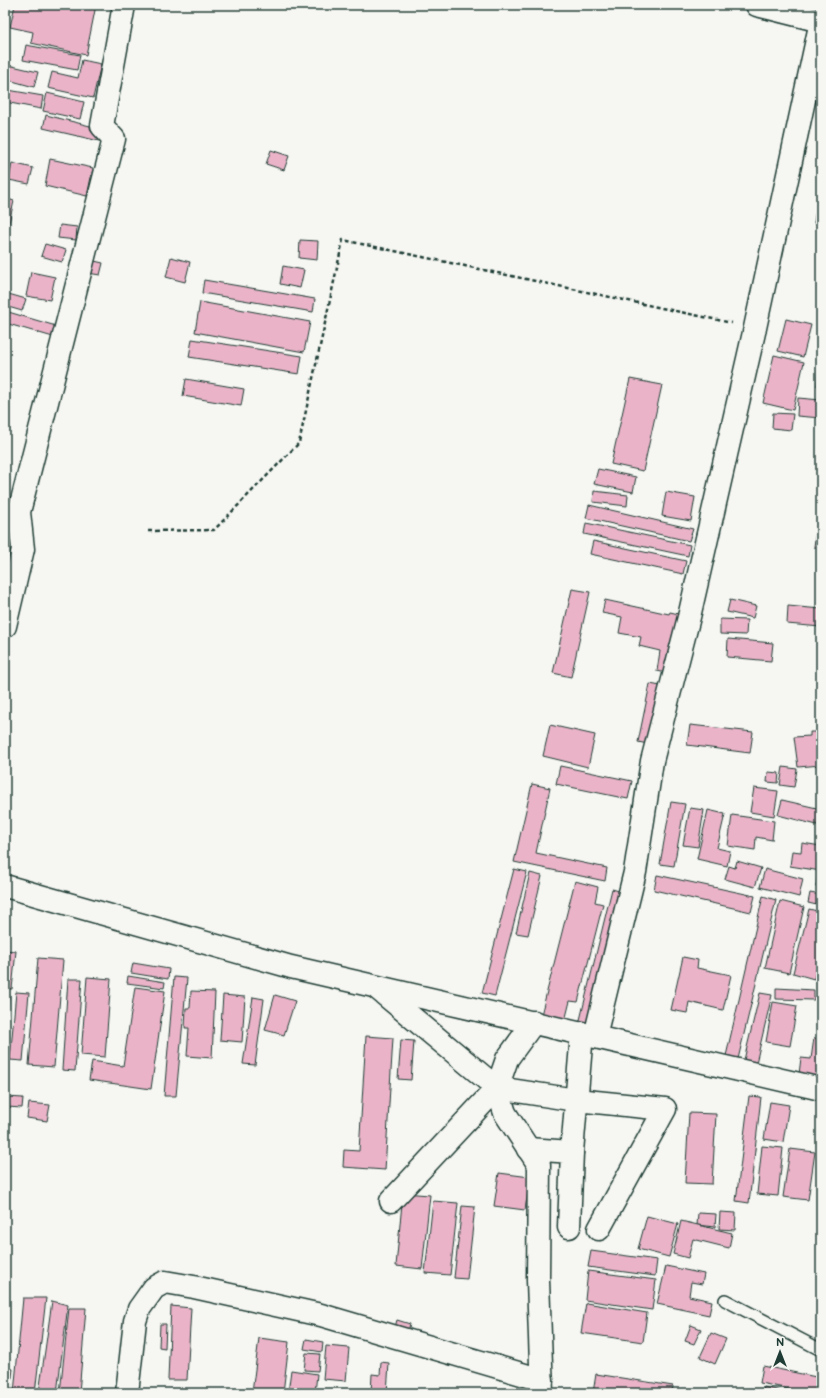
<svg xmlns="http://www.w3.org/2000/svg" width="826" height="1398" font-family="'Balsamiq Sans',sans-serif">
  <rect width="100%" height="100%" fill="#f6f6f2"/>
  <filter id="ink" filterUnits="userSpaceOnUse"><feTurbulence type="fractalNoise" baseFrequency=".025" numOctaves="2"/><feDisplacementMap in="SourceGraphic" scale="8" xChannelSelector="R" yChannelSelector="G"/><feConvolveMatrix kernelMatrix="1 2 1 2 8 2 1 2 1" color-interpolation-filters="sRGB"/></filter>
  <g filter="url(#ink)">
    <g fill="#eab3c8" stroke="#1f3d34">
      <polygon points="5,5 10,5 5,29"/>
      <polygon points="15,5 96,5 86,55 31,43 33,32 10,27"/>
      <polygon points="26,45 80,55 77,70 23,60"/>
      <polygon points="82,60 101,64 93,98 48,88 52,72 78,78"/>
      <polygon points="8,65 38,72 34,87 5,79"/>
      <polygon points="5,81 9,82 8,90 43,96 41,109 5,102"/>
      <polygon points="47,93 84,102 80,119 43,111"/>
      <polygon points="46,115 102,129 99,141 43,128"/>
      <polygon points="271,150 289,156 284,170 266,164"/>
      <polygon points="50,159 93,168 87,196 45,186"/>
      <polygon points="12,163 33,168 29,184 9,180"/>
      <polygon points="818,196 821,196 821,224 814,223"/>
      <polygon points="5,198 14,201 7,232 5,232"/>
      <polygon points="60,225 77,227 76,240 58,238"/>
      <polygon points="300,240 318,241 317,260 299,258"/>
      <polygon points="45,244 66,250 62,262 41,256"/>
      <polygon points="171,257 190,262 185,282 166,277"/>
      <polygon points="90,260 103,263 100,275 88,273"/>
      <polygon points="283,266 304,270 300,288 280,284"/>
      <polygon points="31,272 55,277 50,300 26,296"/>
      <polygon points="204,280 315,299 313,312 202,293"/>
      <polygon points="5,293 26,299 22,311 5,306"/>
      <polygon points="200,302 310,322 304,352 195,332"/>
      <polygon points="5,311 56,326 53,337 5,323"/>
      <polygon points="786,319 811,325 803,357 778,351"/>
      <polygon points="192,339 302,356 299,374 189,357"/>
      <polygon points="774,355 804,362 793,410 763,403"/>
      <polygon points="819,361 821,362 821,386 817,386"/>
      <polygon points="186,379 244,389 241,406 183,396"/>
      <polygon points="630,379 662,385 643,471 611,464"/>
      <polygon points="798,398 821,400 821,418 797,416"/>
      <polygon points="773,413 793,414 791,430 772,428"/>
      <polygon points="598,469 636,477 633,492 594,484"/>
      <polygon points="594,491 628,495 627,506 593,502"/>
      <polygon points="666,492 695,497 691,521 662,516"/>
      <polygon points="589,505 693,529 689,541 586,518"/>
      <polygon points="818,514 821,514 821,548 814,547"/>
      <polygon points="586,523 690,545 688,556 584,534"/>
      <polygon points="593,541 686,561 683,574 590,554"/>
      <polygon points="572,589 590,592 571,677 553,673"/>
      <polygon points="605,600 669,614 670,612 683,615 671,674 657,671 660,651 639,646 641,637 619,633 622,617 602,613"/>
      <polygon points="730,600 756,606 753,618 727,612"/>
      <polygon points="788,606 821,609 821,627 787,624"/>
      <polygon points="720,619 747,620 746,635 720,634"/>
      <polygon points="728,639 773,643 771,661 727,657"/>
      <polygon points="650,684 666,687 653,745 638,742"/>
      <polygon points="550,725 595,735 588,767 543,756"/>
      <polygon points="690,725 753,732 750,753 687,745"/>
      <polygon points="810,732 821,732 821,765 798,767 794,737 810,736"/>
      <polygon points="5,738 8,738 6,750 5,750"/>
      <polygon points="560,766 632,781 628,799 556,784"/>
      <polygon points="783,767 797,769 794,787 780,785"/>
      <polygon points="768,772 779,773 778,783 767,782"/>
      <polygon points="532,784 550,788 536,853 607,868 605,881 514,862"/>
      <polygon points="754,788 778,791 774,816 750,812"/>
      <polygon points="782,800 821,809 821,826 778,815"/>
      <polygon points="671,802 685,804 674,866 660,864"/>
      <polygon points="690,808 704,810 698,847 683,845"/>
      <polygon points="708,810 725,814 717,848 730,851 727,866 697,859"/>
      <polygon points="732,815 774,821 772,840 756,837 755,850 728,846"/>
      <polygon points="802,843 821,846 821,871 790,866 792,851 801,852"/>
      <polygon points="737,861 761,868 755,887 725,879 729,866 735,868"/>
      <polygon points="514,869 527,872 495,996 482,993"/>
      <polygon points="765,869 803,879 799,897 760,887"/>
      <polygon points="530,873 542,876 528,935 516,933"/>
      <polygon points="818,874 821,874 821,888 816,887"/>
      <polygon points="657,875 755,896 751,912 654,890"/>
      <polygon points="575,881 598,887 595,902 603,904 578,1002 570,1001 565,1021 541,1015"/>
      <polygon points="612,889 626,893 593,1028 579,1024"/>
      <polygon points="810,893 821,895 821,906 808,903"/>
      <polygon points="763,896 776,900 738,1059 726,1056"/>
      <polygon points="780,901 804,907 789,973 765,968"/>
      <polygon points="809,909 821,912 821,951 814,979 793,973"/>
      <polygon points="5,950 16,951 12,989 5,989"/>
      <polygon points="683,957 698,960 697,968 731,975 723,1010 689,1002 687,1013 671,1010"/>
      <polygon points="38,958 63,960 54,1067 29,1065"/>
      <polygon points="133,963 169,969 168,979 131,973"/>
      <polygon points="128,976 165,982 164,988 127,983"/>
      <polygon points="87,977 111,979 105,1057 81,1055"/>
      <polygon points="174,977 187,978 176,1096 164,1096"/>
      <polygon points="68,979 82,979 75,1071 62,1070"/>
      <polygon points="135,987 165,991 151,1089 89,1080 92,1061 123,1066"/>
      <polygon points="776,988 814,990 814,1000 776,999"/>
      <polygon points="191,991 215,992 212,1058 187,1056 189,1028 185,1028 186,1008 190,1008"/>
      <polygon points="16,992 29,993 23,1061 10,1060"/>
      <polygon points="760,993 772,995 756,1063 744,1060"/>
      <polygon points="5,995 9,995 5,1034"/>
      <polygon points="223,995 245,997 242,1042 220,1040"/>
      <polygon points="275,995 295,1001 284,1035 265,1030"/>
      <polygon points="253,997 264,999 255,1065 243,1064"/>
      <polygon points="773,1002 797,1006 790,1046 766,1042"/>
      <polygon points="366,1036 393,1038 385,1170 343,1167 344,1150 359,1151"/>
      <polygon points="814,1038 821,1039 821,1078 799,1074 801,1058 811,1059"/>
      <polygon points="401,1040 414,1041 411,1080 398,1079"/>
      <polygon points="749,1096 761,1097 749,1203 736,1201"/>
      <polygon points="7,1097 23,1098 22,1108 7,1107"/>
      <polygon points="770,1102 789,1105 783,1142 764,1139"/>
      <polygon points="29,1103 50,1105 47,1121 27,1118"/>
      <polygon points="689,1113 716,1114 712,1184 685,1183"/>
      <polygon points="762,1146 783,1148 778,1196 757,1194"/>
      <polygon points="790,1149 815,1152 808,1200 783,1197"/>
      <polygon points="499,1173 530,1177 525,1210 494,1206"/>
      <polygon points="403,1193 430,1195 422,1269 396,1266"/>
      <polygon points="433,1201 458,1203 450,1275 425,1273"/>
      <polygon points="462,1206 475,1207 467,1279 454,1278"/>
      <polygon points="720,1212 736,1213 735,1230 719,1229"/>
      <polygon points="698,1213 716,1214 715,1227 697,1225"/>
      <polygon points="647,1216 678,1224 669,1257 638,1249"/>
      <polygon points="681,1221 732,1233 729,1248 693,1239 688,1258 673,1254"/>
      <polygon points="591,1251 657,1260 655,1276 588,1267"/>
      <polygon points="666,1266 704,1274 702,1284 691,1282 689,1296 712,1301 709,1315 657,1304"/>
      <polygon points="588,1271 656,1280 652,1310 585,1300"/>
      <polygon points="23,1298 46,1298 35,1393 14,1393"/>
      <polygon points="52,1301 68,1305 57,1393 39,1393"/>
      <polygon points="586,1303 647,1313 643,1342 581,1333"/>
      <polygon points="171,1306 191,1308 187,1380 168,1380"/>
      <polygon points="69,1308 86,1308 79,1393 60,1393"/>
      <polygon points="397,1320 410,1324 406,1338 393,1334"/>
      <polygon points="160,1324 166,1324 165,1348 159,1347"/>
      <polygon points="691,1325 701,1329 694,1344 685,1341"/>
      <polygon points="711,1333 726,1339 715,1364 700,1357"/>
      <polygon points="259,1338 289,1342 283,1393 252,1393"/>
      <polygon points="306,1339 323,1342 322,1352 304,1349"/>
      <polygon points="326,1346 349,1348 346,1381 323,1379"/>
      <polygon points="306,1353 320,1354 318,1371 304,1370"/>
      <polygon points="381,1362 389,1363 387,1393 371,1393 372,1374 380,1375"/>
      <polygon points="763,1366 821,1378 821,1393 808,1393 760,1383"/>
      <polygon points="5,1368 13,1369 10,1393 5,1393"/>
      <polygon points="291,1370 317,1374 315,1393 288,1393"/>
      <polygon points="596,1374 673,1386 672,1393 593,1393"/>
      <polygon points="764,1387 788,1393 762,1393"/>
    </g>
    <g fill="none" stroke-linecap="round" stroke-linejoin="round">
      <defs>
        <polyline id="lane" points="725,1300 821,1350"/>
        <g id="street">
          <polyline points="757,5 821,21"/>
          <polyline points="5,626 23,549 19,512 114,139 102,126 124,5"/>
          <polyline points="5,886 291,967 821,1089"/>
          <polyline points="378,989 497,1088 576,1100 665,1109 599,1229"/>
          <polyline points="534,1022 507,1059 497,1088 505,1113 539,1165 538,1280 542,1393"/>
          <polyline points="595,1036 635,872 652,761 689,617 755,328 821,21"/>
          <polyline points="528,1149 572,1152 569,1227"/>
          <polyline points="572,1152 582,1033"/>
          <polyline points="391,1201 497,1088"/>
          <polyline points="127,1393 135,1321 139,1309 154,1288 165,1282 194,1287 321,1315 542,1380"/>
        </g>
      </defs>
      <use href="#lane" stroke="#1f3d34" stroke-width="14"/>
      <use href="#street" stroke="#1f3d34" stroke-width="25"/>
      <polyline stroke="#1f3d34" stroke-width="2.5" stroke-dasharray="4 3" stroke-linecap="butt" points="148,531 214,530 299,443 343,240 732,323"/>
      <use href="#lane" stroke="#f6f6f2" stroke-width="11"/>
      <use href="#street" stroke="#f6f6f2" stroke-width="22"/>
    </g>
  </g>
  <rect width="826" height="1398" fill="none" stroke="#f6f6f2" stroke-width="20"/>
  <rect x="10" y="10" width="806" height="1378" fill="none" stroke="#1f3d34" stroke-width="1.5" filter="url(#ink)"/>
  <g transform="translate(780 1352)" stroke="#f6f6f2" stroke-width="3" paint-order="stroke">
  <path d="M0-3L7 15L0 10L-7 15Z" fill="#1f3d34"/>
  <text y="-6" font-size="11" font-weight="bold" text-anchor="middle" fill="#1f3d34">N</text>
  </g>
</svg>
